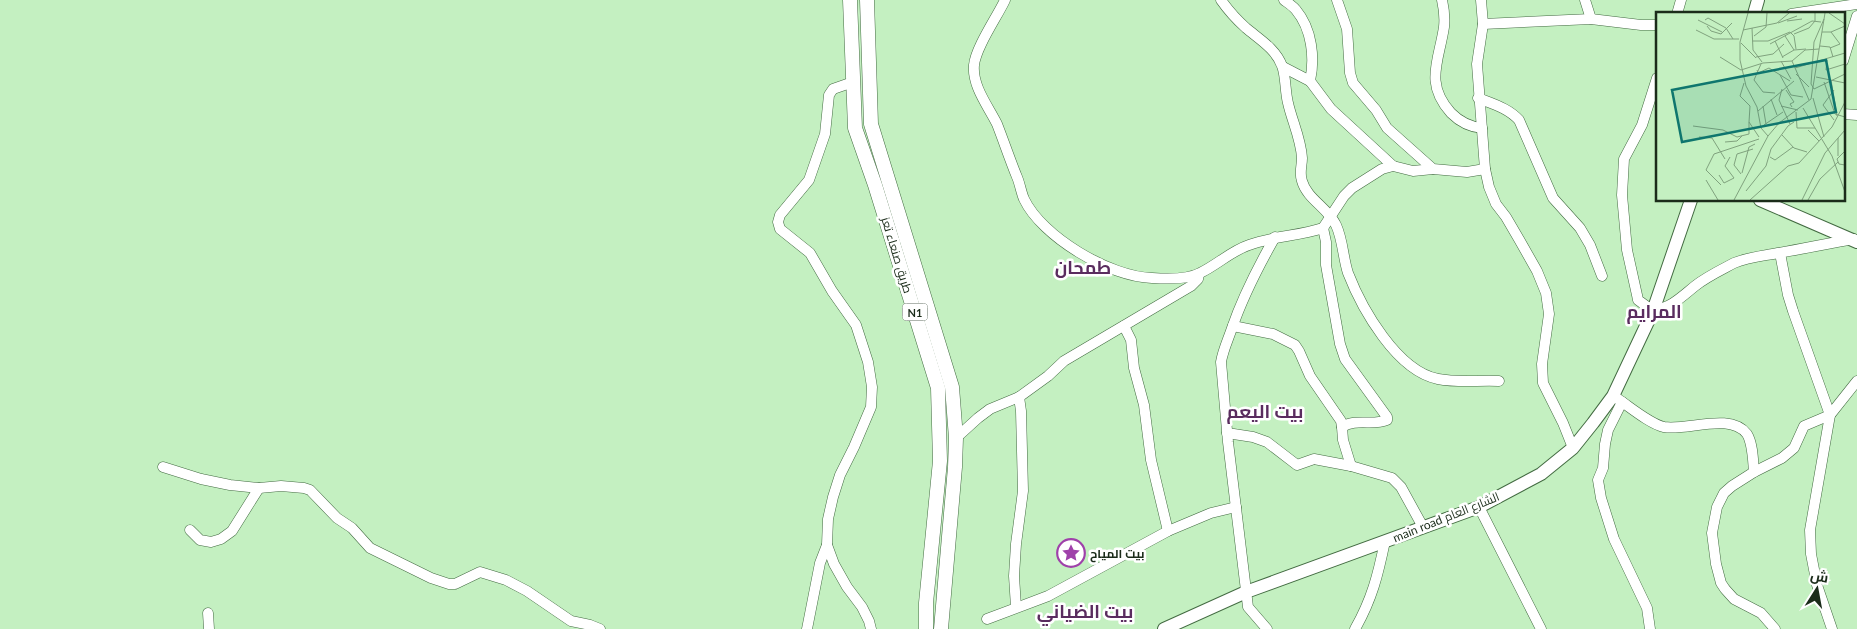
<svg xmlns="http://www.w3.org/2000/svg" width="1857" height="629" font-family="Lato,Cairo,sans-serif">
  <rect width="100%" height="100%" fill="#c4f0c1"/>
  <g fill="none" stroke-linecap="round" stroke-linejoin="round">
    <defs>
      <g id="minor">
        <path d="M1005,0C997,17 976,47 974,65C972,86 988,106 997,124C1004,142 1010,160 1017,177C1020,184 1021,192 1024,199C1042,237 1110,277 1152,278C1166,279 1187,280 1200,273C1217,265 1231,251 1249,245C1273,236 1299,236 1323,228L1344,196L1352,188L1382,169L1393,166L1413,171L1433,169"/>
        <path d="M1221,0C1228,10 1237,20 1246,28C1259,39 1276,49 1282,66C1286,76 1285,92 1288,103C1292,121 1301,139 1302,158C1302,166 1299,173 1302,181C1307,199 1328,208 1336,225C1343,240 1343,258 1348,273C1362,309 1397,371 1438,379C1458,383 1478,380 1499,381"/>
        <path d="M1284,0C1288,3 1293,6 1296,10C1312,29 1315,58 1310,81"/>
        <polyline points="1337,0 1347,29 1350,73 1353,83 1376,110 1387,128 1433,169 1467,172 1485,169"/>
        <path d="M1442,0C1444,9 1445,18 1444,27C1439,61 1424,83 1451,113C1459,121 1470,127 1482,128"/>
        <polyline points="1481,0 1483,24 1477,64 1485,169 1489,187 1496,204 1506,217 1520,241 1537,271 1546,293 1549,314 1542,364 1543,383 1563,423 1573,448"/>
        <polyline points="1585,0 1591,19"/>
        <polyline points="1677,14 1681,0"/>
        <polyline points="1791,14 1857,4"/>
        <polyline points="1483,24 1591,19 1641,25 1657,25"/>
        <polyline points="1843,61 1857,16"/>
        <polyline points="1283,67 1310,81 1331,109 1393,166"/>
        <path d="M1657,78L1642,125L1624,159L1622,195L1627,250L1637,295L1638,300L1653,311C1673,306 1679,299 1695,286C1706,277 1721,270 1734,263C1749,257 1763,256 1778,253C1803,249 1829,243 1854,239"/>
        <polyline points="853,82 833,89 829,95 825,134 809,180 780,215 778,222 780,229 810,253 832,291 856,325 868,362 872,387 871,407 854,447 840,475 833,497 828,519 827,545 834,564 847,587 862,607 869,621 871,629"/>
        <path d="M1478,98C1493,104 1508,108 1519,120L1553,198L1580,228L1590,245L1602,276"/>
        <polyline points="1843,114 1857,115"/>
        <path d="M1323,228L1326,242V265L1329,282L1340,344L1345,359L1387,417V420C1373,426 1356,418 1342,427L1343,440L1351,466"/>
        <polyline points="1780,253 1788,295 1793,311 1830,415 1810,530 1811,554 1817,585 1832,629"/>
        <polyline points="1124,326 1131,340 1134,368 1144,405 1151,460 1168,531"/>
        <polyline points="1233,326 1273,334 1295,345 1299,351 1310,376 1341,421 1342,427"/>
        <path d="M1618,399C1630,407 1650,424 1664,427C1688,431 1730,412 1747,434C1753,444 1753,461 1754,472"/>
        <polyline points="1622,402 1608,430 1605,444 1603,468 1598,480 1601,498 1614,539 1647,608 1650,629"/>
        <polyline points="1227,433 1253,437 1267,442 1297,465 1314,459 1351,466 1392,478 1401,487 1423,527"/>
        <polyline points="956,438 978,418 990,409 1019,397 1048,376 1064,361 1191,286 1198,279 1199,274"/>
        <polyline points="163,467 201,479 230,485 259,488 281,486 304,488 310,490 337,518 352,528 370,548 431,578 449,584 455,584 480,572 506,580 527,591 571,621 590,625 600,629"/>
        <polyline points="1479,507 1541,629"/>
        <polyline points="190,530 200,540 211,542 221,539 232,531 259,488"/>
        <polyline points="1016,607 1014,576 1016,544 1023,491 1021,411 1019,397"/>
        <polyline points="208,613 209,629"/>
        <polyline points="987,619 1048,596 1168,531 1211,513 1236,507"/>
        <polyline points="807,629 820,563 827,545"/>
        <path d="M1267,629L1248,607L1228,442L1221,362C1223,350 1228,340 1232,328C1243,296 1258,267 1275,237"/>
        <path d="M1355,629C1372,599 1378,575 1385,541"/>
        <polyline points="1775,629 1761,613 1734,599 1725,589 1721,583 1716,564 1712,533 1717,507 1724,493 1732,486 1754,472 1782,458 1794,448 1804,426 1830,415 1857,381"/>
      </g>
      <g id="major">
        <polyline points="1754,14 1758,0"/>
        <polyline points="1760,200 1857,242"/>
        <polyline points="1164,629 1246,592 1479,507 1541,474 1573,448 1593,423 1613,396 1653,311 1691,200"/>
      </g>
      <g id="highway">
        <polyline points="850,0 855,128 875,185 938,388 940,461 926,603 926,629"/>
        <polyline points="867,0 871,124 952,387 956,438 955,467 941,629"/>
      </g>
    </defs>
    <use href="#minor" stroke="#436b42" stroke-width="11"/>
    <use href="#major" stroke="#436b42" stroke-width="14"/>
    <use href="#highway" stroke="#436b42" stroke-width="15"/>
    <use href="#minor" stroke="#fff" stroke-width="10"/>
    <use href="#major" stroke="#fff" stroke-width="12"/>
    <use href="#highway" stroke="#fff" stroke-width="14"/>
  </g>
  <defs>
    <symbol id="sight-ring" viewBox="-11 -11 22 22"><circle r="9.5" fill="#fff" stroke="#9f41aa" stroke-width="1.5"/><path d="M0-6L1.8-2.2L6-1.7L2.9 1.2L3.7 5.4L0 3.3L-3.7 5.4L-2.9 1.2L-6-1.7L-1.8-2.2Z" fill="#9f41aa"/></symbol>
  </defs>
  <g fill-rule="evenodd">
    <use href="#sight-ring" x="1055" y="537" width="32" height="32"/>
  </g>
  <g text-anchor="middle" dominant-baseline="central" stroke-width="5" stroke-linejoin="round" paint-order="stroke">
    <rect fill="#fff" stroke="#5f6b5f" stroke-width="1" x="902.5" y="303.5" width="25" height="17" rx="4"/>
    <g font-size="11" font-weight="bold" fill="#1b2c1a">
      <text x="915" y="312">N1</text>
    </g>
    <g font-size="12" fill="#1b2c1a" stroke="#fff">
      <text transform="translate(897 255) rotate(73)">طريق صنعاء تعز</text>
      <text transform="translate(1446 517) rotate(-22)">main road الشارع العام</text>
    </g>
    <g font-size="12" font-weight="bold" fill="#1b2c1a" stroke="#fff" text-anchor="start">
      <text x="1090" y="553">بيت المياح</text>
    </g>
    <g font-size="18" font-weight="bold" fill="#5a2c5f" stroke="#fff">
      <text x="1083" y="267">طمحان</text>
      <text x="1654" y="311">المرايم</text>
      <text x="1265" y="411">بيت اليعم</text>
      <text x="1085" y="611">بيت الضياني</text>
    </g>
  </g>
  <g transform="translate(1656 12)">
    <rect width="189" height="189" fill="#c4f0c1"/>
    <path fill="none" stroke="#80a27e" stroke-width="1" d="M173,1L189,12M168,7L158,30L155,72L158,77L189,62M42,8L66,20M49,8L52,6L70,16L77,27M131,9L146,7M122,11L141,4M51,14L55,19L65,22L76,11M96,16L97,38L106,50M40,18L58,27H83M87,18L121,11L133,1M166,20H175L189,14M138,22L153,16L159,9V1M98,24L110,15L111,1M129,24L138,38M96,29H112L134,20L138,24L140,37M119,29L127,46M85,31L100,46M114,32L156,9L165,10M164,34L174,35L177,45M174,36L184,32L175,20M64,45L85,58L107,51L136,49L149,38L163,37M100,45L117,42L128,32M126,45L138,38L150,37M171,48L170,58L189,52M125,49L135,67M136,49L153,88M105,52L98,68L107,80L119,81M139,56L189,41M101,58L102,61L113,56L134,69M140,62L153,75M124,63L135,83L147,85M160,65L189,71M175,68L181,104M168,70L179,102L189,105M88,71L84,84L94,94L93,110L103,125M126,77L123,88L134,112M130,78L138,90L134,92L136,95M178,78L167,93L178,108M157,86L168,125M115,87L121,103M107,94L110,112M125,94L142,98M147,96L176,144L189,180M102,99L138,69M140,100L141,116H159M108,113L127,100M37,114L67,118L81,125L93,122V110M152,118L163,129M126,123L138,136L151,140M112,124L123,111L155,87L169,1M43,125L56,126L69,147M69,130L81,129L86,124M189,139L181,147L183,152L189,153M182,144V126M114,145L119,148L137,135M86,161L93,135L99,132M85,162L78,153L81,142L97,137M63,163L68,171L78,166L69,154L74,145M50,168L62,188M65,173L50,158L58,142L103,127M90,179L110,154L115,137L132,114L138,110M78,188L112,124L105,116L101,95L90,74L84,48V30L92,1M94,188L132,154L143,151L176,115L189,90M146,188L169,141L189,118M152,188L164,167L182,150"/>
    <path fill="#0f766e" fill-opacity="0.15" stroke="#0f766e" stroke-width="2.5" d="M170,48L180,100L26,130L16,78Z"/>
    <rect width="189" height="189" fill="none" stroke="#1b2c1a" stroke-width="2.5"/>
  </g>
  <g transform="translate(1817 589) rotate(11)" stroke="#ffffff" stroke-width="4" paint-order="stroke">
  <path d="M0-4L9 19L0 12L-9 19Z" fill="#1b2c1a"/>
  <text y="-8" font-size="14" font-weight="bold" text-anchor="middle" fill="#1b2c1a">ش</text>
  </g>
</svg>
